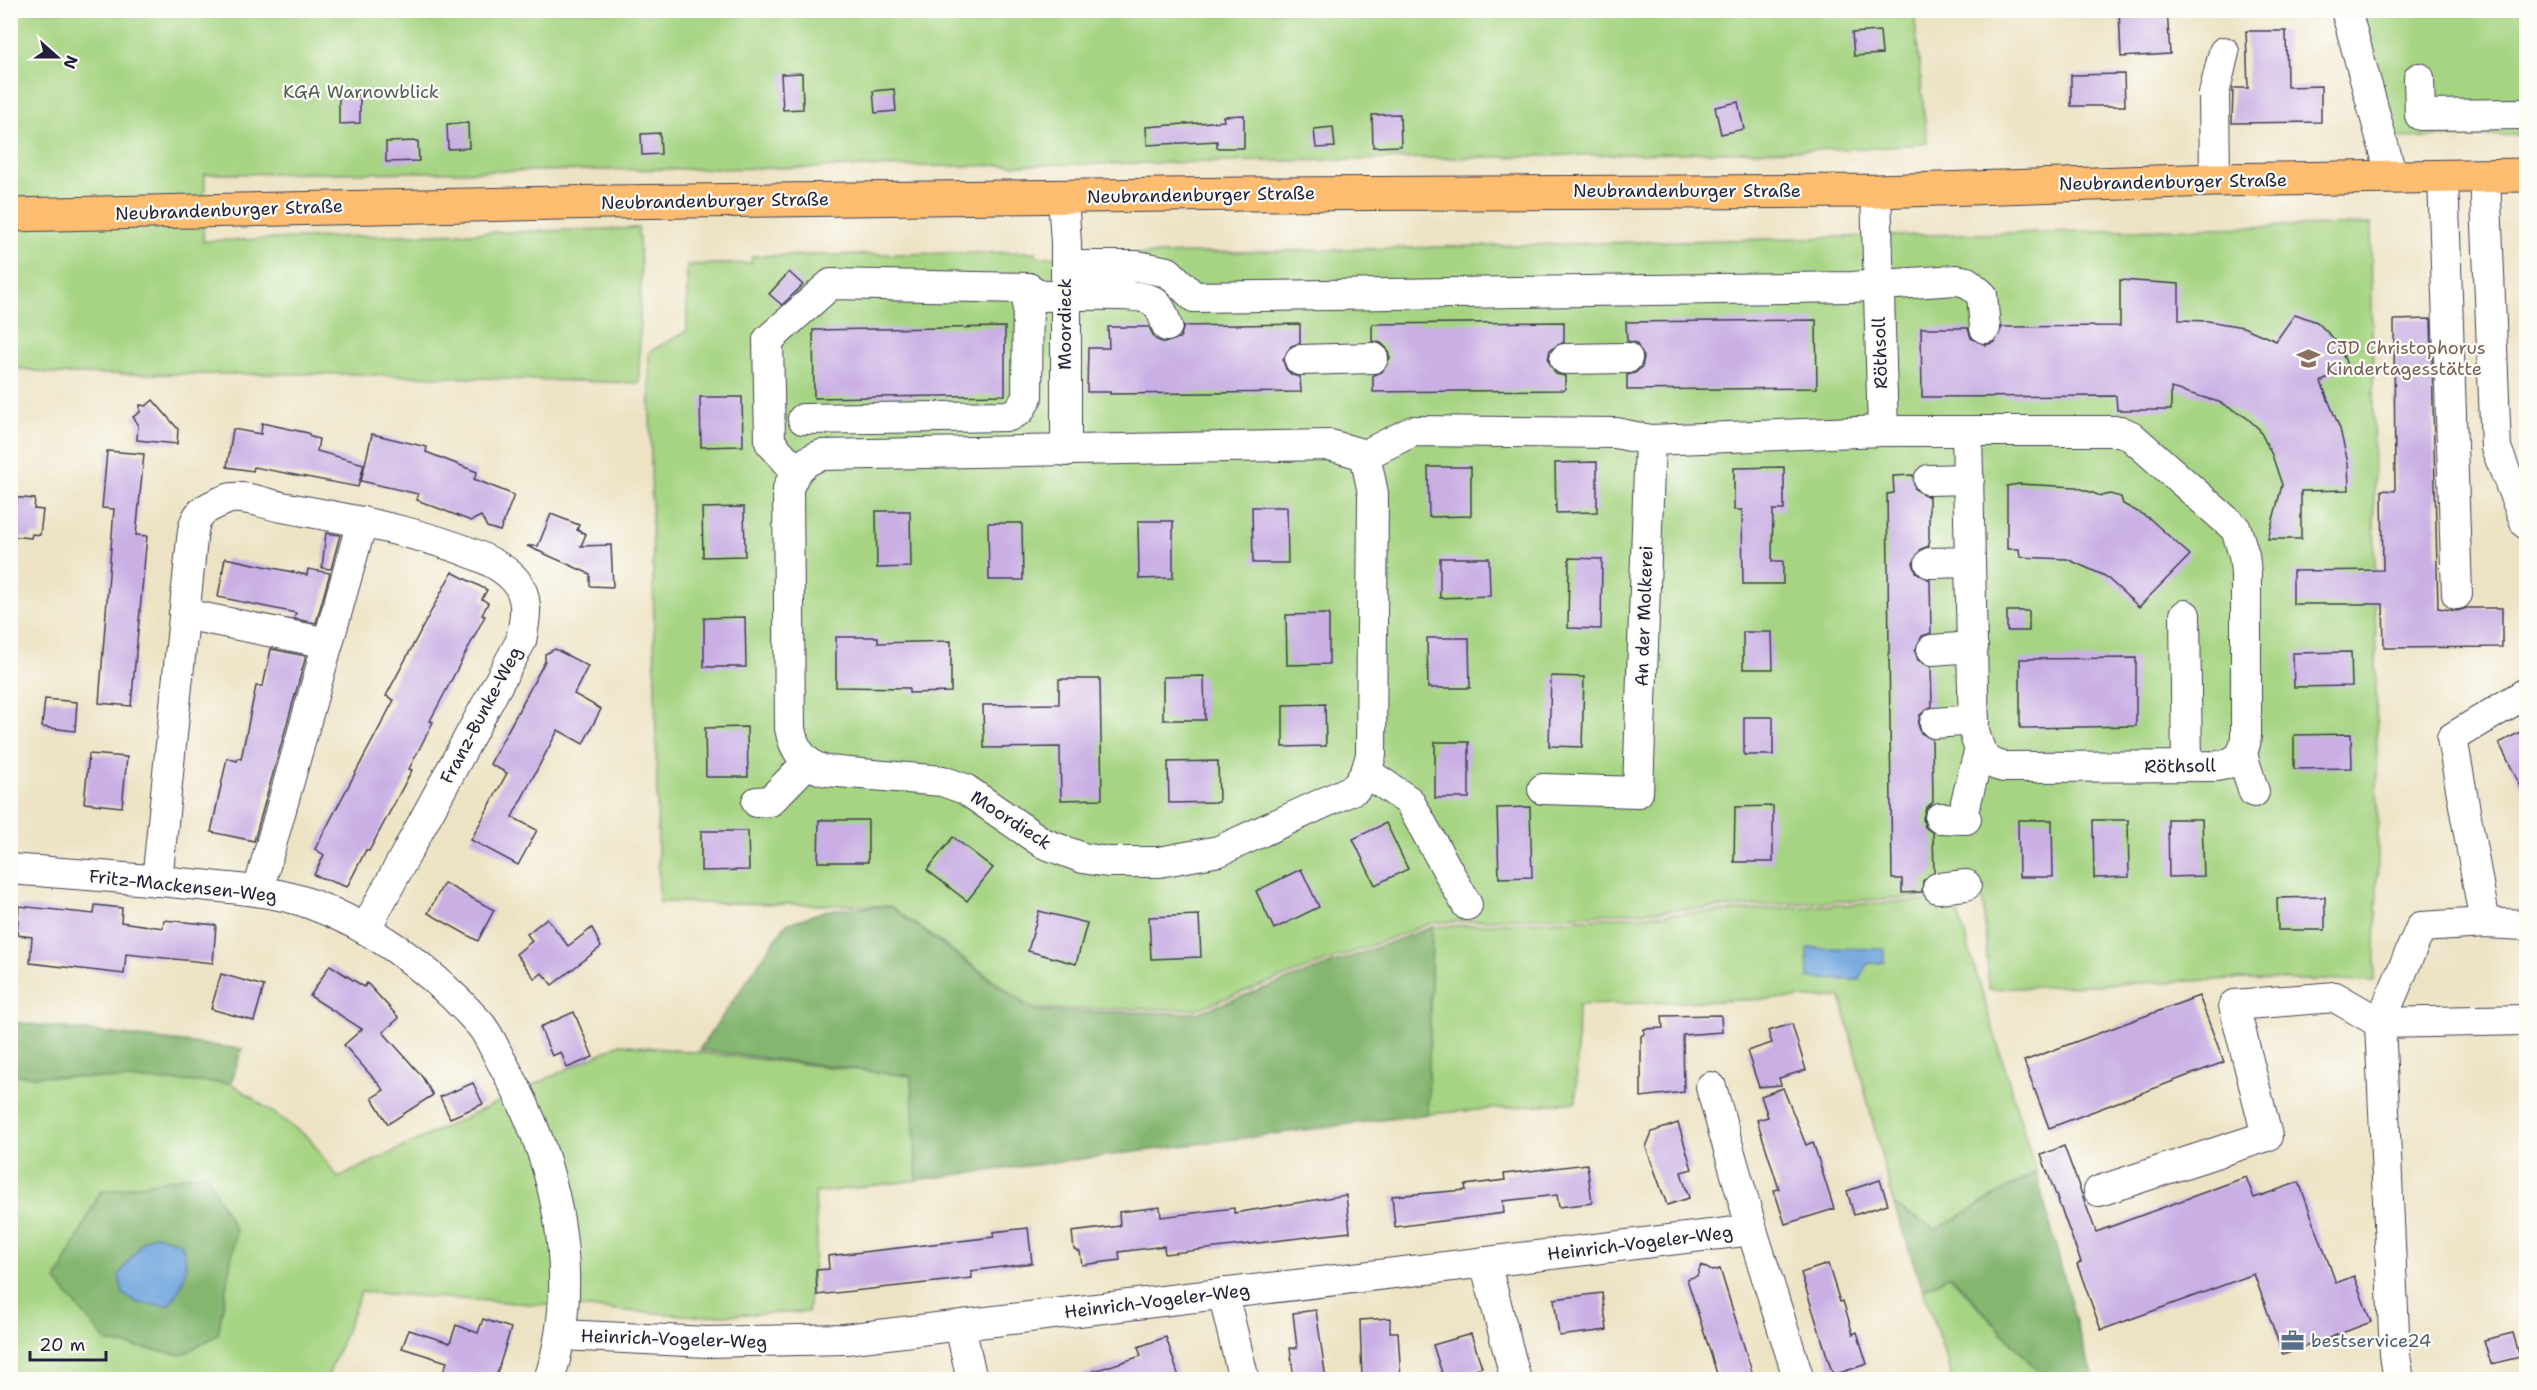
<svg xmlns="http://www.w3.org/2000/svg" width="2537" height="1390" font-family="'Shantell Sans',sans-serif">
  <rect width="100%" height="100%" fill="#fdfcf7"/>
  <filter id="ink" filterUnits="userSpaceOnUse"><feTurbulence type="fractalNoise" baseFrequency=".0167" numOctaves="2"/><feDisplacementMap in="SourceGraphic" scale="12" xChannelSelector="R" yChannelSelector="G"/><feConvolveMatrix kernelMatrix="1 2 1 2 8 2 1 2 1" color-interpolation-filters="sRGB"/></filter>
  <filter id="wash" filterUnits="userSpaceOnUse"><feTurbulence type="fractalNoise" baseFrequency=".008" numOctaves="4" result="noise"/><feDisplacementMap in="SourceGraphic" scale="24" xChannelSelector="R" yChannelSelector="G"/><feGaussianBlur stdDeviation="1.35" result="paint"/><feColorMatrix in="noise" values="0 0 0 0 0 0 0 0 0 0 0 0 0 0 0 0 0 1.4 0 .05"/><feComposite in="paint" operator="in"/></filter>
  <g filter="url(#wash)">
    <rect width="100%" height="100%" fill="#ede3c4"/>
    <g fill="#a6d482" stroke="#647b5e" stroke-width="1.5">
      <path d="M10,11H1914L1927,143L1873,148C1317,163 761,169 205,174L203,241L638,228L641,265L639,383L346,374H56L11,367Z"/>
      <polygon points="2358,11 2526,11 2526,135 2394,138"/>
      <polygon points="2371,224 2378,854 2374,981 2236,979 1989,989 1983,898 1956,895 1432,923 1197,1009 1034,1009 890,906 659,902 649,352 687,331 687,265 751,263 752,256 1036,252 1036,257"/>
      <polygon points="1954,899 2036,1172 1936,1230 1894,1205 1841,997 1578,1005 1576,1102 1428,1114 1432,927"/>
      <polygon points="620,1044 912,1076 917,1180 815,1193 817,1237 808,1312 698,1316 361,1292 327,1379 11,1380 11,1075 231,1083 309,1138 338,1178"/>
      <polygon points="1949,1275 2037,1370 2041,1379 1953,1379 1923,1290"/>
    </g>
    <g fill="#84b670" stroke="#536c56" stroke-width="1.5">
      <polygon points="890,906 1033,1011 1197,1013 1432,927 1428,1114 917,1180 911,1076 699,1050 786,924 828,910"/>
      <polygon points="11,1022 242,1049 231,1083 11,1075"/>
      <polygon points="2036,1172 2082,1345 2095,1379 2041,1379 2037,1370 1950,1275 1923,1290 1894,1205 1936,1230"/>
      <polygon points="205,1173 236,1231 218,1335 182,1355 107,1342 56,1281 100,1192"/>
    </g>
    <g fill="#72a7df" stroke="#4a648d" stroke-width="1.5">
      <polygon points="1807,948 1884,949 1884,962 1867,964 1860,980 1808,979"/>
      <path d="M155,1235L181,1243C191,1267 184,1287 168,1306L138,1303L123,1294L119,1275L144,1240Z"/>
    </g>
    <g id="blocks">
      <g fill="#c9afe4">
        <polygon points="2119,10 2167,10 2170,54 2121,57"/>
        <polygon points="1880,31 1882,54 1854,56 1852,33"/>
        <polygon points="2246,31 2286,31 2287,87 2321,86 2321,122 2232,123 2233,88 2248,88"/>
        <polygon points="802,73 803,109 783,110 781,74"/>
        <polygon points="2124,74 2125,106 2071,106 2071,75"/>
        <polygon points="894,89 896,111 875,113 873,91"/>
        <polygon points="339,95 360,95 360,123 339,124"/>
        <polygon points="1738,102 1744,129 1721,134 1715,107"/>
        <polygon points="1400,114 1401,146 1373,147 1372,115"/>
        <polygon points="1244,115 1244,148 1217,148 1217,141 1147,145 1146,127 1224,121 1223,116"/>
        <polygon points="468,123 469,148 448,149 447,124"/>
        <polygon points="1333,127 1335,147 1316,148 1314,129"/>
        <polygon points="660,133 661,154 642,155 641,134"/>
        <polygon points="418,141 419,161 386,162 386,142"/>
        <polygon points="789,272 803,285 782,305 769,294"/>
        <polygon points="2120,280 2179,284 2179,320 2208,321 2243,327 2276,341 2295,314 2317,322 2338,343 2347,365 2321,382 2340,429 2348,463 2349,490 2301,491 2301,539 2268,539 2282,485 2272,455 2259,429 2246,417 2219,402 2171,388 2171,410 2117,410 2116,396 1922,397 1921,328 1968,328 1971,338 1986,345 1995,342 2002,327 2120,326"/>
        <polygon points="2431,319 2438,608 2457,611 2467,608 2502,608 2502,647 2384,648 2383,604 2293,604 2293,571 2383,570 2382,490 2395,491 2394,320"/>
        <polygon points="1816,320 1817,388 1627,390 1627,375 1635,373 1642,367 1644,357 1636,343 1627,341 1626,322"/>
        <polygon points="1564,322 1564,342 1550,350 1548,360 1556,374 1565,376 1565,390 1373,392 1373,375 1382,372 1390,358 1387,349 1381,343 1372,341 1372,324"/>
        <polygon points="1300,324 1300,343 1291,346 1283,360 1286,369 1292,375 1300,377 1301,392 1110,394 1110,392 1087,392 1088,348 1109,348 1108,327 1149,327 1155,339 1164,343 1180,338 1184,326"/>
        <polygon points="1005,327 1005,395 814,398 813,330"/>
        <polygon points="700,397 742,397 743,446 701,447"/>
        <polygon points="153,400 178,429 177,444 137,440 138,424 133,417 140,412 140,405 146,406"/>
        <polygon points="262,423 308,433 311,437 319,439 317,451 364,464 358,487 254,467 253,471 227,467 233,429 261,434"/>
        <polygon points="372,434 427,447 426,452 477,472 474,479 514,495 500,531 487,527 481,516 471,521 417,500 418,494 361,481"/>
        <polygon points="107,451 144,454 136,535 147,536 131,706 99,703 114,509 102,508"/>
        <polygon points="1597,462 1597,512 1556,513 1555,463"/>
        <polygon points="1428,467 1471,467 1471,516 1429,517"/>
        <polygon points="1784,467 1784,510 1773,510 1772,561 1783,561 1783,584 1743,584 1742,510 1734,510 1734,468"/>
        <polygon points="1913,475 1915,489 1929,497 1929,546 1921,549 1913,563 1916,572 1930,580 1931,633 1922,636 1915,651 1918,660 1931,667 1932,706 1920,715 1918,724 1921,733 1932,739 1933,802 1926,808 1923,818 1925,827 1933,833 1934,872 1923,881 1922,892 1902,893 1902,879 1892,879 1887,494 1894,493 1893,476"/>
        <polygon points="2019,484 2076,487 2101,496 2110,494 2121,497 2123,504 2149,518 2190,555 2139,607 2105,576 2067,559 2020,557 2019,549 2007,549 2007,486"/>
        <polygon points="10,497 35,499 34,509 43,510 40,535 32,534 31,538 10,536"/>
        <polygon points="744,507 745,556 703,557 702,508"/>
        <polygon points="1252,507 1287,507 1288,563 1253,563"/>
        <polygon points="876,511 910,511 911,567 877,568"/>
        <polygon points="551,514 579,525 577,530 586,534 581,546 611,545 613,587 590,586 590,574 527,546 538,546"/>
        <polygon points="1138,521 1173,521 1173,578 1139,579"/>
        <polygon points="988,523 1022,523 1023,580 989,580"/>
        <polygon points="326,533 340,535 331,569 322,568"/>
        <polygon points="225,558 307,575 308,569 330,573 316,623 294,619 296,613 218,597"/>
        <polygon points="1440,558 1489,558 1490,596 1440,598"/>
        <polygon points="1569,558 1602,559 1601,629 1568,628"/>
        <polygon points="452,572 487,590 482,599 488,603 482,615 485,616 430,721 433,722 409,769 412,770 369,851 366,850 347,887 314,875 324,855 315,849 394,700 386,696"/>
        <rect x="2007" y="611" width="22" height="20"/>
        <polygon points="1329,614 1329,664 1287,665 1286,615"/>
        <polygon points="745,617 746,667 704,667 704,618"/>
        <polygon points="1743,632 1772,632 1773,669 1743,669"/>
        <polygon points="836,637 878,637 878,643 951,641 951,692 909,693 909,688 836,687"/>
        <polygon points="1427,638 1469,638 1470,688 1428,688"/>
        <polygon points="271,649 306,656 254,841 211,832 227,758 237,761 238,758 241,759 256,686 263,686"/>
        <polygon points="555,649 588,666 574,694 601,709 583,744 558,730 512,817 537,830 518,865 471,840 507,773 490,764 545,661 545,654"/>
        <polygon points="2351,652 2352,686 2294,687 2293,653"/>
        <polygon points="2136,658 2136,726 2020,728 2020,659"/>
        <polygon points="1204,676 1205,720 1163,720 1163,677"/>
        <polygon points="1551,676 1584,677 1582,747 1549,746"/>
        <polygon points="1059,679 1100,679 1102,799 1061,800 1060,747 984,748 983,705 1059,704"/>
        <polygon points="45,699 77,702 75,731 42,727"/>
        <polygon points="1325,704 1326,746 1283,747 1283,705"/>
        <rect x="1744" y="717" width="29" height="38"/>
        <polygon points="747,727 748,777 706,777 705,728"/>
        <polygon points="2526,729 2526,797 2499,743"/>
        <polygon points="2351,734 2352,768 2294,769 2294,735"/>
        <rect x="1435" y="742" width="34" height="56"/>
        <polygon points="89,754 127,757 122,807 84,803"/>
        <polygon points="1218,761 1219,802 1169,803 1168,762"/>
        <polygon points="1773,806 1773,862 1734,862 1735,807"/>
        <polygon points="1530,807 1532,877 1499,878 1497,808"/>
        <polygon points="2168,819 2202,819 2204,876 2169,877"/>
        <polygon points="819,820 868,820 868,862 818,862"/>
        <polygon points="2018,820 2052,820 2053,877 2019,877"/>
        <polygon points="2093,820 2128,820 2129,877 2094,878"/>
        <polygon points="1386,823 1408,869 1375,885 1353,839"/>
        <polygon points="701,831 748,831 749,870 701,871"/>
        <polygon points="953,837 993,868 967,901 927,870"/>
        <polygon points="1301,869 1319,907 1274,929 1256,891"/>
        <polygon points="444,883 494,910 478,941 428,913"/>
        <polygon points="2325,897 2325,930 2278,930 2277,898"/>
        <polygon points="95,905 122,908 121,922 163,928 164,920 216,925 213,963 126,954 124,974 30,963 32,937 17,935 19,906 94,914"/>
        <polygon points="1039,911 1087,923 1076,964 1028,951"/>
        <polygon points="1199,915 1201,957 1151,959 1149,917"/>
        <polygon points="547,918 568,946 592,928 601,947 552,985 542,973 535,979 516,954 532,941 527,934"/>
        <polygon points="330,965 364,987 367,983 399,1018 383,1032 421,1075 433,1095 388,1124 372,1098 384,1090 344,1045 362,1029 310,996"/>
        <polygon points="221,974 264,986 254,1021 211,1009"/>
        <polygon points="2199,996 2224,1062 2049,1128 2024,1061"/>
        <polygon points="574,1012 593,1057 567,1068 561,1052 552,1056 540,1027"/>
        <polygon points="1721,1015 1722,1032 1683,1035 1684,1092 1641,1097 1641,1036 1644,1034 1644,1029 1663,1028 1662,1016"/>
        <polygon points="1792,1024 1806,1070 1779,1078 1781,1085 1759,1087 1747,1051 1772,1043 1768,1031"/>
        <polygon points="473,1083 483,1104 450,1118 440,1097"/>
        <polygon points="1783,1088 1806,1145 1813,1142 1834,1209 1785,1224 1774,1190 1779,1189 1757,1120 1768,1117 1761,1096"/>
        <polygon points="1678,1123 1692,1169 1681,1172 1689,1198 1667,1205 1646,1147 1652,1132"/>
        <polygon points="2064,1146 2096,1232 2246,1177 2254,1198 2299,1182 2336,1283 2354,1276 2371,1322 2283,1355 2254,1274 2101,1330 2077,1264 2081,1262 2041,1155"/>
        <polygon points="1587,1164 1592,1203 1559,1207 1557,1195 1503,1201 1504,1213 1395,1227 1392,1196 1466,1190 1465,1185 1505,1180 1504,1174"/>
        <polygon points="1880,1180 1888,1204 1854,1215 1847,1191"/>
        <polygon points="1346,1195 1350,1232 1165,1254 1164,1246 1119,1252 1120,1260 1082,1265 1080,1252 1074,1249 1072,1232 1120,1226 1119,1212 1160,1207 1161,1217 1234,1208 1234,1213"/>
        <polygon points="1028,1228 1032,1263 971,1271 972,1278 817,1295 816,1270 829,1269 828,1256 994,1237 993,1232"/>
        <polygon points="1828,1264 1840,1302 1843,1301 1853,1334 1857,1332 1867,1364 1833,1375 1801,1273"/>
        <polygon points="1701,1265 1712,1271 1720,1269 1753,1375 1740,1380 1719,1380 1687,1279 1697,1276"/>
        <polygon points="1602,1293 1607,1330 1559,1336 1554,1299"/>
        <polygon points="1316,1310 1326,1380 1294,1380 1290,1348 1297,1348 1293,1313"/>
        <polygon points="1390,1318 1390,1332 1398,1332 1401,1380 1362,1380 1360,1320"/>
        <polygon points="483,1319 511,1328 495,1380 440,1380 447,1362 402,1348 409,1330 450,1343 456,1325 478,1333"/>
        <polygon points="2513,1333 2520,1357 2491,1364 2484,1340"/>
        <polygon points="1471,1334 1482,1367 1444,1379 1433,1345"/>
        <polygon points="1166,1337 1180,1380 1083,1380 1082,1375 1141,1356 1138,1347"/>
      </g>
    </g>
  </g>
  <g filter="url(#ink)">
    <use href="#blocks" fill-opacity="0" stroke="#403f50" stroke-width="1.5"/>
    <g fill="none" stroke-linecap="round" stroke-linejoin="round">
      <defs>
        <g id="minor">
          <polyline points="2346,10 2392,177"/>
          <polyline points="2419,78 2420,115 2526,114"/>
          <polyline points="2485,175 2496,448 2526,524"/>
          <polyline points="2443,176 2457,594"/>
          <polyline points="2215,180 2214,94 2224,52"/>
          <polyline points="1876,191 1883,431"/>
          <polyline points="1063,197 1066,243 1066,451"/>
          <polyline points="1066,266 1137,266 1168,272 1194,297 1852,287 1956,280 1967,282 1982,295 1985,328"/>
          <polyline points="1565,359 1627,358"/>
          <polyline points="1300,360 1373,358"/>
          <polyline points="803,419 1009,416 1020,410 1027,397 1028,288"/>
          <path d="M1330,445L1365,455L1373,493L1371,755L1366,772L1356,788L1219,851L1159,862H1108L1083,858L1043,843L965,789L942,781L827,771C806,767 793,749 790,728L788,489C795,470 802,462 821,455Z"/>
          <path d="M1365,455L1413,431L1616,433L1650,440L1883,431H2120L2131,436L2236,529L2244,555L2246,573V736C2245,756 2236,763 2217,766L2004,767C1983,763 1979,751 1974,731L1967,433"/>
          <path d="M796,471L770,442L768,340L831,284L1028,288L1041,296C1062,296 1141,291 1154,302C1162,308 1164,318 1167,326"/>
          <polyline points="1929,480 1969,479"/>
          <polyline points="1930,563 1970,562"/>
          <polyline points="184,614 328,643"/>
          <polyline points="2185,615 2187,766"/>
          <polyline points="1932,650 1973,647"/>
          <polyline points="1935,723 1974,720"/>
          <polyline points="2242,755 2254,792"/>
          <polyline points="1366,772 1409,801 1467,905"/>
          <polyline points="1543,789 1638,792 1650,440"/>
          <polyline points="757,802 770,801 808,762"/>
          <polyline points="1966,802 1979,752"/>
          <polyline points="1940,818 1966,819"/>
          <path d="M10,869C74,874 137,878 200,885C237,889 276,891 311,904C377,928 433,972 479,1023C490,1035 496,1053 504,1066C556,1159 583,1276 549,1380"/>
          <path d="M157,881L192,539C194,516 199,511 220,502C223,501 229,498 232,498C247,496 267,504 282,507C334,516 482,541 515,580C530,598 525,619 521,641L366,928"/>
          <polyline points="1938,888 1966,885"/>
          <polyline points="258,891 362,522"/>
          <polyline points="2485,923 2452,738 2526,693"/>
          <polyline points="1711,1087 1752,1230"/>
          <polyline points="2099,1191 2267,1136 2234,1005 2335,997 2380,1023 2526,1020"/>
          <polyline points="1485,1262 1516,1380"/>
          <polyline points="1223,1293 1244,1380"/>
          <polyline points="960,1326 972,1380"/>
          <polyline points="561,1335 708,1342 845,1339 1752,1230 1799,1380"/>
          <polyline points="2399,1380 2395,1355 2380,1023 2421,927 2485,923 2526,925"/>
        </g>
        <polyline id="major" points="10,215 608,202 1245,194 1876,191 2215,180 2526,175"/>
      </defs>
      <use href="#minor" stroke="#403f50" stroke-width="32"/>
      <use href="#major" stroke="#403f50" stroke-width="35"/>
      <use href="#minor" stroke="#fff" stroke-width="30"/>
      <use href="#major" stroke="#fcbd6f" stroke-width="33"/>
    </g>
  </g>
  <defs>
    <symbol id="school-bare" viewBox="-9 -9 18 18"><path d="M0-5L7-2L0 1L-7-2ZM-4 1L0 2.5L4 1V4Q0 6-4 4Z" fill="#8d6e63" stroke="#fdfcf7" stroke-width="2.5" paint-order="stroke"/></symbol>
    <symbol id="office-bare" viewBox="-9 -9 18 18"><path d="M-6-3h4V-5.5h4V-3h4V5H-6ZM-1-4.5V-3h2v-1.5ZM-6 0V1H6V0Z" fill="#5c6f8a" stroke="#fdfcf7" stroke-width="2.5" paint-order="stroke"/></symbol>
  </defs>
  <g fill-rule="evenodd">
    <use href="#school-bare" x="2292" y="342" width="33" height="33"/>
    <use href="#office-bare" x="2276" y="1324" width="33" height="33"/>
  </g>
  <g text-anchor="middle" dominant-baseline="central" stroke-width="4.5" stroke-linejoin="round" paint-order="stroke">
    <g font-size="18" fill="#506054" stroke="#fdfcf7">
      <text x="361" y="92">KGA Warnowblick</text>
    </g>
    <g font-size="18" fill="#22223b" stroke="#fdfcf7">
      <text transform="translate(2173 182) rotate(-1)">Neubrandenburger Straße</text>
      <text x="1687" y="191">Neubrandenburger Straße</text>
      <text transform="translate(1201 195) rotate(-1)">Neubrandenburger Straße</text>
      <text transform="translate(715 201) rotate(-1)">Neubrandenburger Straße</text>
      <text transform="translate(229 210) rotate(-2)">Neubrandenburger Straße</text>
      <text transform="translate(1065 324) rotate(-90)">Moordieck</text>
      <text transform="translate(1880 353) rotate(-92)">Röthsoll</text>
      <text transform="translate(1644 616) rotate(-88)">An der Molkerei</text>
      <text transform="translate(481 715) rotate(-62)">Franz-Bunke-Weg</text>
      <text transform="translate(2180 766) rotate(-1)">Röthsoll</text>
      <text transform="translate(1011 820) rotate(33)">Moordieck</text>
      <text transform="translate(183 886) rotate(6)">Fritz-Mackensen-Weg</text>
      <text transform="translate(1640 1243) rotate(-7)">Heinrich-Vogeler-Weg</text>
      <text transform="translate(1157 1301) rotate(-7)">Heinrich-Vogeler-Weg</text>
      <text transform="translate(674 1339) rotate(2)">Heinrich-Vogeler-Weg</text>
    </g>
    <g font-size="18" fill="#785e54" stroke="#fdfcf7" text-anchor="start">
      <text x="2326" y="348">CJD Christophorus<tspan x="2326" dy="21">Kindertagesstätte</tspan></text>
    </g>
    <g font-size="18" fill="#4e5e75" stroke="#fdfcf7" text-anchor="start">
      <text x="2311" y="1341">bestservice24</text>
    </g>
  </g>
  <rect width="2537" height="1390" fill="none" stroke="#fdfcf7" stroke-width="36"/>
  <g transform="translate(57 57) rotate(111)" stroke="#fdfcf7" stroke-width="4.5" paint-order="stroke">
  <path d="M0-4.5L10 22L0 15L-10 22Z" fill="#22223b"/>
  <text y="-9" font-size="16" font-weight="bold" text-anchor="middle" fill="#22223b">N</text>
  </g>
  <path d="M30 1351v9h76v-9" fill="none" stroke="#22223b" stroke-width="3"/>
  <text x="39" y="1351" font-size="18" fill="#22223b" stroke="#fdfcf7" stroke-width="4.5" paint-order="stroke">20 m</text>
</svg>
